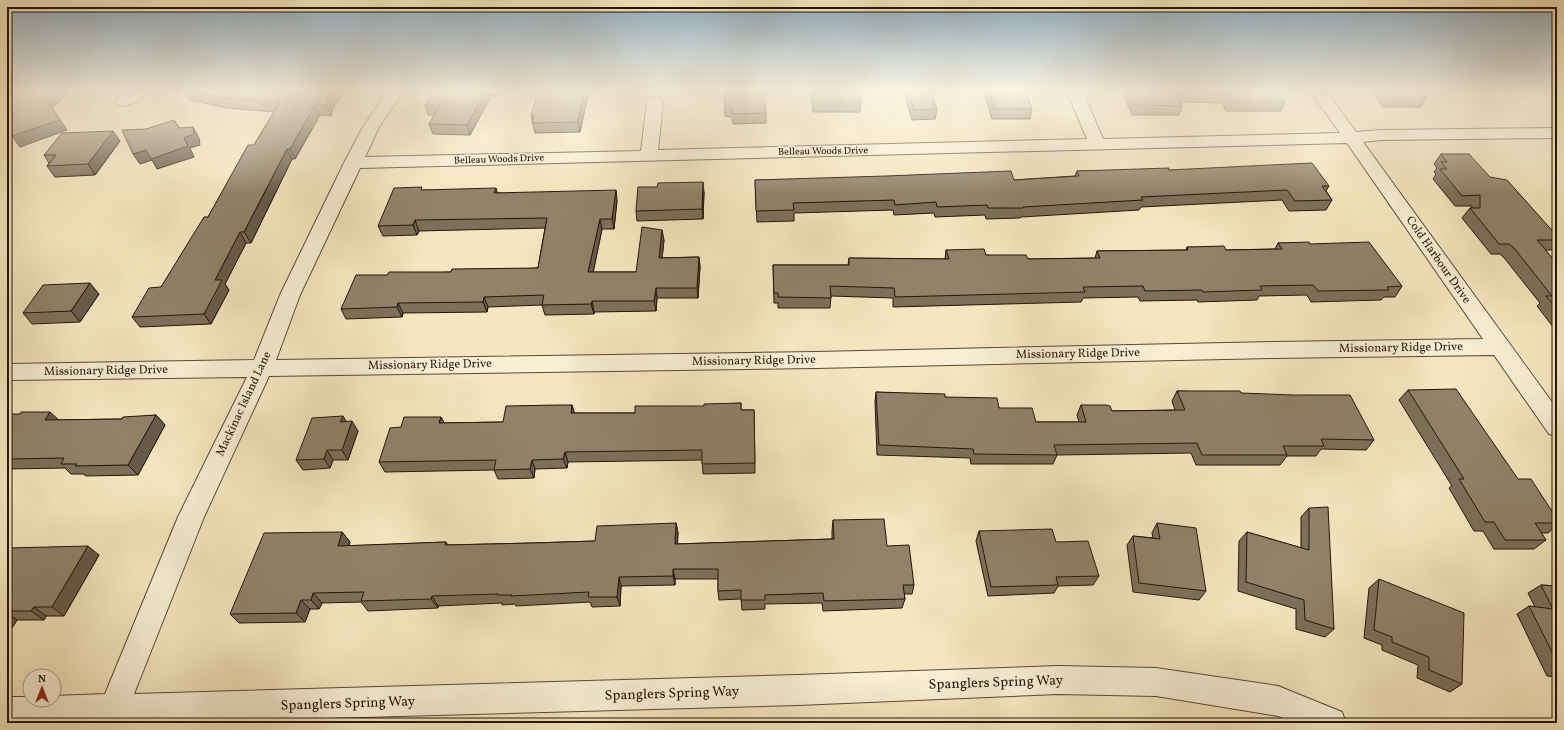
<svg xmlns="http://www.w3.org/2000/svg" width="1564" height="730" font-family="Vollkorn,serif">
  <rect width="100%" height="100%" fill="#f5e6bf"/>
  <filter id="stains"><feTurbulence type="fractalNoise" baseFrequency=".005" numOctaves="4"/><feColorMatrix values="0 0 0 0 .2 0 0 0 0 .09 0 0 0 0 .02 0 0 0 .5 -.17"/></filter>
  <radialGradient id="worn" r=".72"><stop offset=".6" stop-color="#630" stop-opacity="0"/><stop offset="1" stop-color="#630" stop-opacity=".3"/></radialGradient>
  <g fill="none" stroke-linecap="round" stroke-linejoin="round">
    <defs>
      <g id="minor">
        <path d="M128,92H147C141,101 127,108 117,105L115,102L117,99Z"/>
        <path d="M387,92H403L379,127L365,157L641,151L647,102L649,99L655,97L661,99L663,102L658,150L1087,139L1067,92H1083L1103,139L1340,133L1311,92H1327L1356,132L1381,130L1557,128V138L1381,140L1363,142L1557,409V436L1549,434L1494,355L1273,358L816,368L269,376L204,517L134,694L798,675L1058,666L1156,668L1278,686L1342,712L1346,723H1295L1278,716L1156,696L1058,694L798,705L143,723H7V697H30V700H54V696L105,694L178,517L247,377L7,380V364L254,360L280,295L344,163L363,127ZM1347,143L1483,339L1273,342L816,352L276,360L300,295L360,168Z"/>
      </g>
    </defs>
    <use href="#minor" stroke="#584938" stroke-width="2"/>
    <use href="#minor" fill="#f8efd5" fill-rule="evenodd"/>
  </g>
  <g fill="#7d705a" stroke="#24150b">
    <polygon points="185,92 342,92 343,94 333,107 331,116 320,115 295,159 292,159 251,243 246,243 225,284 229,290 211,324 140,327 132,317 161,287 208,217 254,145 274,112 227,108 190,100"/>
    <polygon points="434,92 498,92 494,98 490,98 470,135 433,134 429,124 435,115 428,115 425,105"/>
    <polygon points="538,92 590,92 588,94 580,132 535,133 531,116"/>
    <polygon points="724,92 766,113 766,123 733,124 732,117 725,116"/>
    <polygon points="811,92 859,92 861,102 860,112 813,112"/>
    <polygon points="904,92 931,92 937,109 935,119 912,120"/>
    <polygon points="984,92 1026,92 1032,109 1030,119 992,119"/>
    <polygon points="1122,92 1279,92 1285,102 1281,111 1226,111 1222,103 1180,102 1182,106 1179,115 1132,115"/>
    <polygon points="1371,92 1423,92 1427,97 1421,107 1383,107"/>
    <polygon points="120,141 95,175 55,177 47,166 49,163 44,155"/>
    <polygon points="1441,154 1490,177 1557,236 1557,244 1551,250 1545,250 1557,264 1557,332 1537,306 1540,303 1505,259 1500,254 1491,254 1462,218 1470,208 1472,208 1472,206 1455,206 1433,179 1436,174 1434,172 1437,168 1434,164"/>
    <polygon points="1168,170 1329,186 1326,191 1332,200 1326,210 1289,211 1282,200 1141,207 1139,210 1021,217 1020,218 986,219 985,215 935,217 934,213 894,215 893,210 794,213 794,221 757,222 755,180 1014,180 1075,176 1077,171"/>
    <polygon points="657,187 704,192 703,219 637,221 636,211"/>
    <polygon points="423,190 498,193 617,200 614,229 602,229 593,272 636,272 664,240 662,258 699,257 700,267 698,298 657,298 656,311 594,312 594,314 545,315 542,305 488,307 487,312 403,313 402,317 346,319 341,309 387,275 538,268 545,228 419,231 417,235 383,236 378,226"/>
    <polygon points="1278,243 1310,244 1402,286 1395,297 1384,297 1381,300 1311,302 1307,295 1259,296 1257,300 1198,302 1197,300 1140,301 1138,297 1083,298 1081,302 893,307 893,298 831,296 830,308 778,308 778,303 774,303 773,265 848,265 849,258 945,259 946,250 986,255 1028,259 1095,258 1097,251 1186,250 1187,247 1226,250 1275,249"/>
    <polygon points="99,294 80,322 32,324 23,313"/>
    <polygon points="1408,390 1557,519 1557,525 1548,533 1541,533 1546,540 1534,549 1494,549 1483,531 1474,531 1449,488 1452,486 1399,400"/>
    <polygon points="1177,391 1241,393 1374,440 1366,450 1321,449 1316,456 1287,456 1280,465 1196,465 1191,453 1057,455 1053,464 971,464 970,458 877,455 875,402 876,392 945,397 999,408 1036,422 1079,422 1077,415 1081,405 1112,411 1175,410 1172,401"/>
    <polygon points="741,403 741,410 754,410 755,473 703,474 702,460 568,462 567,468 535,469 534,478 498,479 494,470 385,472 379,462 441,417 444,423 503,422 572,405 574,413 635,413"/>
    <polygon points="7,414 58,420 122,419 156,415 165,425 138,475 86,476 83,474 71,474 65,468 7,469"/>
    <polygon points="346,421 358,431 348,460 333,460 330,468 303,470 296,460"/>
    <polygon points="1309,508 1334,629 1325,637 1296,629 1296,609 1238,591 1239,541 1247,532 1301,548 1301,517"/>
    <polygon points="833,520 887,546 914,585 912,594 904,594 905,599 902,608 823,611 822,603 765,604 765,609 742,610 741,599 719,600 718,591 718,579 675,579 675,585 621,586 620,606 592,607 590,602 516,606 515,604 502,605 502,603 438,606 438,608 368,611 361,602 322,603 319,609 310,609 305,622 239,623 230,614 342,532 350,542 349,546 446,542 448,545 533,543 595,541 676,523 678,533 677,544 832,539 832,531"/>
    <polygon points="1157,523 1206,591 1199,600 1133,592 1127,545 1133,536 1153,538 1152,533"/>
    <polygon points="979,531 1056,542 1099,576 1093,585 1058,586 1054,593 988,596 976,541"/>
    <polygon points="7,548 99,555 64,616 46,616 44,620 17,620 12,628 7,628"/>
    <polygon points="1379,579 1462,684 1450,692 1417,678 1418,665 1382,650 1382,645 1364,638 1369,588"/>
    <polygon points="1541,585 1557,586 1557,677 1547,676 1517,614 1529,606 1535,607 1528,593"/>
  </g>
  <g fill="#665b4a" stroke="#24150b">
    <polygon points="52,92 70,92 52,108 67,130 20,147 12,136 45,98"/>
    <polygon points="332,92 342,92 343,94 333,107 331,116 327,106 328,97"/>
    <polygon points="485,92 488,92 490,98 470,135 467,125"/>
    <polygon points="492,92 498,92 494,98"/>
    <polygon points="584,92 590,92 588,94 580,132 578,122"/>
    <polygon points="315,105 320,115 295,159 290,149"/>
    <polygon points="174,120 181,130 193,127 199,138 200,145 190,148 194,157 157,169 152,160 140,164 133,154 184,138"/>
    <polygon points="113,131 120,141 95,175 88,164"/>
    <polygon points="287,149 292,159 251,243 244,232"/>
    <polygon points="703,182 704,192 703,219 702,209"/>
    <polygon points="496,188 499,198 494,193"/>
    <polygon points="616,190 617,200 614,229 612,219"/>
    <polygon points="600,219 602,229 591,283 588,272"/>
    <polygon points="415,220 419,231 417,235 413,225"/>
    <polygon points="662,230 664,240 661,268 659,258"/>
    <polygon points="240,232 246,243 225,284 229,290 211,324 204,314 215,280"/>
    <polygon points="699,257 700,267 698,298 697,288"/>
    <polygon points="90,283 99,294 80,322 71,311"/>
    <polygon points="656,288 657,298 656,311 654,301"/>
    <polygon points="484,297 488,307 487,312 483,302"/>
    <polygon points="592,301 594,312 594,314 591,304"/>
    <polygon points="398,303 403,313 402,317 397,307"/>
    <polygon points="572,405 575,415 571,413"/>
    <polygon points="50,412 61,422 45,420"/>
    <polygon points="156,415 165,425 138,475 128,465"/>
    <polygon points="343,416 349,426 340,422"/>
    <polygon points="441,417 446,426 439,423"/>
    <polygon points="352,421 358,431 348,460 342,450"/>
    <polygon points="327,450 333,460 330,468 324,459"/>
    <polygon points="565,452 568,462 567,468 563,459"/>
    <polygon points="532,460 535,469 534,478 530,469"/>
    <polygon points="676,523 678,533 677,553 675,544"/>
    <polygon points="342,532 350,542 345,556 338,546"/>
    <polygon points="88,546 99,555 64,616 52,607"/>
    <polygon points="673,569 675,579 675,585 673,576"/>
    <polygon points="619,577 621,586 620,606 617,597"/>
    <polygon points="313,593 322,603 319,609 311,600"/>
    <polygon points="432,596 438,606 438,608 431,599"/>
    <polygon points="301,600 310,609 305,622 296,613"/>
    <polygon points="34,607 46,616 44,620 31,611"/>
    <polygon points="7,613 17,620 12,628 7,625"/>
  </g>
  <g fill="#918269" stroke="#24150b">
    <polygon points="8,92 52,92 45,98 60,120 12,136 7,128 7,93"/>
    <polygon points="193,92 332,92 328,97 327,106 315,105 290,149 287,149 244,232 240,232 215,280 222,280 204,314 132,317 149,288 161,287 204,217 208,217 248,145 254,145 280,102 221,98"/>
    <polygon points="434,92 485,92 467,125 429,124 440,105 425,105"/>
    <polygon points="538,92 584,92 578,122 532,123 534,116 531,116"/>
    <polygon points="724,92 764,92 766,113 732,114 732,107 725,106"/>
    <polygon points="812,92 859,92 861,102 813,102"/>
    <polygon points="909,92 931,92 937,109 914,110"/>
    <polygon points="989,92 1026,92 1032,109 994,109"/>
    <polygon points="1129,92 1279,92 1285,102 1230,102 1226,94 1175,93 1182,106 1135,105"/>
    <polygon points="1385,92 1423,92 1427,97 1389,97"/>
    <polygon points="174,120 179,128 193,127 194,134 184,138 188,146 151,159 146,150 133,154 122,130 146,129"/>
    <polygon points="113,131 88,164 47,166 56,155 44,155 62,133"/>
    <polygon points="1441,154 1469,154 1490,177 1507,180 1557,236 1557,240 1537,240 1544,248 1557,264 1557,309 1546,296 1552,296 1514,248 1509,244 1499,244 1470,208 1480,208 1480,195 1462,196 1440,169 1447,169 1441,162 1447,162"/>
    <polygon points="1312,163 1329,186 1322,186 1332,200 1295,201 1287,190 1141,197 1143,200 1023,207 1023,208 988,208 987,205 937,207 936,202 895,205 894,200 793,203 794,210 756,211 755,180 886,176 1011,171 1014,180 1079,176 1077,171 1169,168 1168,170"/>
    <polygon points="703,182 702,209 636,211 638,187 657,187 658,183"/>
    <polygon points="422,187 421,190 496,188 494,193 616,190 612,219 600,219 588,272 636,272 642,227 662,230 659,258 699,257 697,288 656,288 654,301 592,301 591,304 542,305 544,295 484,297 483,302 398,303 397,307 341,309 356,275 387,275 389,272 451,272 452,269 538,268 547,218 415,220 413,225 378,226 394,188"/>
    <polygon points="1309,242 1310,244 1369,242 1402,286 1387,287 1389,290 1318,291 1313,285 1260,286 1262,290 1203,292 1202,290 1145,291 1143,286 1083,287 1085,292 895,297 894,288 830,286 831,298 778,297 778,293 774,293 773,265 849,265 849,258 949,259 946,250 984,249 986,255 1026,255 1028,259 1100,258 1097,251 1188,250 1187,247 1224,246 1226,250 1282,249 1278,243"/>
    <polygon points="90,283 71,311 23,313 43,285"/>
    <polygon points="1456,389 1518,479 1531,479 1557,519 1557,523 1535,523 1546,540 1505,540 1494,522 1485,522 1459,479 1464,479 1408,390"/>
    <polygon points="1177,391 1240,391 1241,393 1293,395 1350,395 1374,440 1321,439 1324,446 1283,446 1287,455 1202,455 1197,443 1054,445 1057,455 974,454 973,449 879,445 876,392 945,394 945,397 997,398 999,408 1032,408 1036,422 1086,422 1081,405 1106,405 1110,406 1112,411 1185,410"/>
    <polygon points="741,403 741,410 754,410 755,463 702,464 702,450 565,452 563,459 532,460 530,469 494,470 496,460 379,462 390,428 401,427 404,417 441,417 439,423 503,422 506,406 558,405 572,405 571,413 635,413 635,406 704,406 704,404"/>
    <polygon points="21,412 50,412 45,420 122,419 123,417 156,415 128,465 75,466 77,464 61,464 64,458 7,459 7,414 20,414"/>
    <polygon points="343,416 340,422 352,421 342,450 327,450 324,459 296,460 312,418"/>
    <polygon points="1328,507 1334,629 1305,620 1304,600 1246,582 1247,532 1309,550 1309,508"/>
    <polygon points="884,519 887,546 909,545 914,585 903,585 905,599 824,601 823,593 765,595 765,600 741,600 741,590 718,591 718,569 673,569 673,576 619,577 617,597 588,597 589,592 511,596 512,595 497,595 498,594 432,596 431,599 361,601 364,592 313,593 311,600 301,600 296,613 230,614 264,533 342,532 338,546 446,542 445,545 533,543 595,541 597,526 676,523 675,544 834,539 833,520"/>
    <polygon points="1157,523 1196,528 1206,591 1139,583 1133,536 1160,539"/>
    <polygon points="1052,529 1056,542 1088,541 1099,576 1056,577 1058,585 991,587 979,531"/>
    <polygon points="88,546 52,607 34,607 31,611 7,611 7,548"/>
    <polygon points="1379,579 1464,613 1462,684 1429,670 1429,657 1392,642 1392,637 1374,630"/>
    <polygon points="1541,585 1557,586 1557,662 1529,606 1553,609"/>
  </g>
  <linearGradient id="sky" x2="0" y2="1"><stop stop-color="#91acbf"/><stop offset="0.47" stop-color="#faf4e2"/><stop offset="1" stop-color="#faf4e2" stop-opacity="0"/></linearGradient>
  <rect width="1564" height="194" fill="url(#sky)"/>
  <g text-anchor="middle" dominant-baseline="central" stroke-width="3.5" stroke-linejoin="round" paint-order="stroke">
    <g font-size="10" fill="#24150b" stroke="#f8efd5">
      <text transform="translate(823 151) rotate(-1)">Belleau Woods Drive</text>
      <text transform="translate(499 159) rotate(-2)">Belleau Woods Drive</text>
    </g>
    <g font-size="12" fill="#24150b" stroke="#f8efd5">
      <text transform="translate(1438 260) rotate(55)">Cold Harbour Drive</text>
      <text transform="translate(1401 348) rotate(-1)">Missionary Ridge Drive</text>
      <text transform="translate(1078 354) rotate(-1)">Missionary Ridge Drive</text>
      <text transform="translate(754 361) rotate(-1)">Missionary Ridge Drive</text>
      <text transform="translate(430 365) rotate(-1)">Missionary Ridge Drive</text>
      <text transform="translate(106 371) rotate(-1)">Missionary Ridge Drive</text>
      <text transform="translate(244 404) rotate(-65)">Mackinac Island Lane</text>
    </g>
    <g font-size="14" fill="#24150b" stroke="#f8efd5">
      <text transform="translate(996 683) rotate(-2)">Spanglers Spring Way</text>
      <text transform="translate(672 694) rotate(-2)">Spanglers Spring Way</text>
      <text transform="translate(348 704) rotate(-2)">Spanglers Spring Way</text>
    </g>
  </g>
  <rect width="1564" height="730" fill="none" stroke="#f5e6bf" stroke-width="24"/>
  <rect x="8" y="8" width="1548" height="714" fill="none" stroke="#24150b" stroke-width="2"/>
  <rect x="12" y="12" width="1540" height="706" fill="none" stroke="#24150b"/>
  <g transform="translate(42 688)"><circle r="19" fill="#f8efd5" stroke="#a39884"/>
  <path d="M0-3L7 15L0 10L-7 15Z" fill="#8f2418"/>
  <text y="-6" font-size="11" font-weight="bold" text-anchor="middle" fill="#24150b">N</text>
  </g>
  <rect width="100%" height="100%" filter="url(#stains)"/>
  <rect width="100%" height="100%" fill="url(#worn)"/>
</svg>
